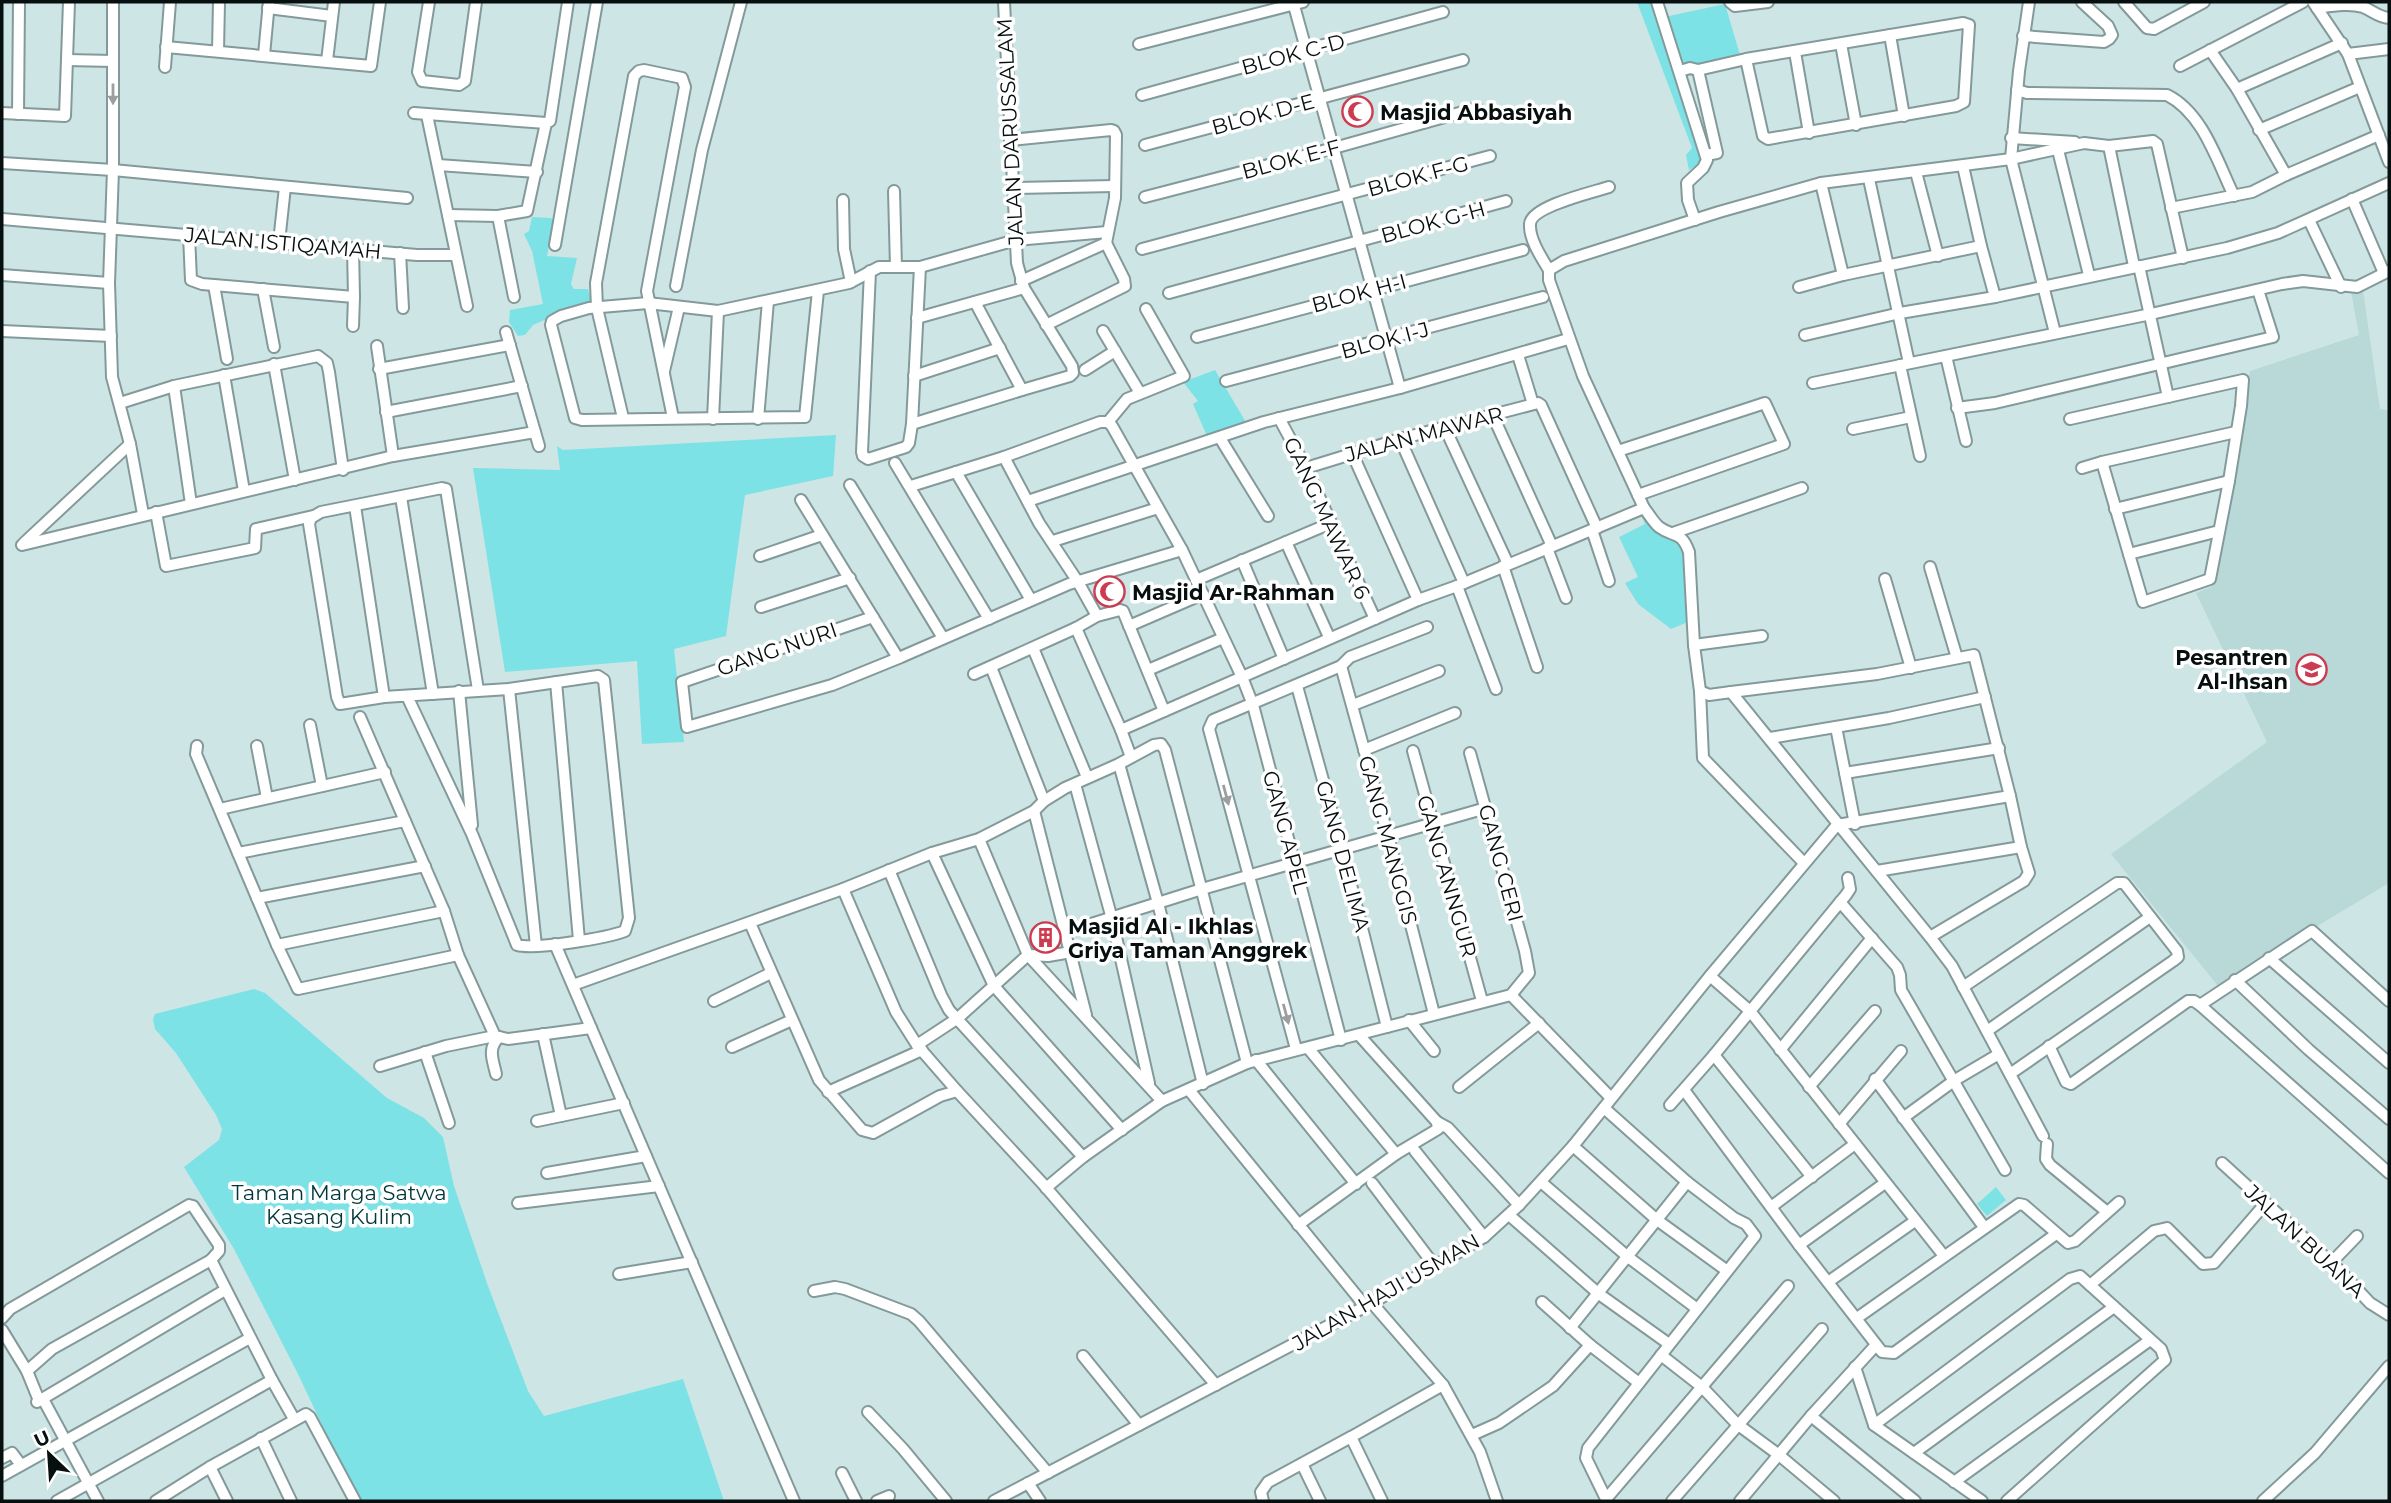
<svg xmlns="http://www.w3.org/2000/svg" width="2391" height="1503" font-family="Montserrat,sans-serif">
  <rect width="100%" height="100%" fill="#cee5e5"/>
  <polygon fill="#b9d9d9" points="2363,290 2380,409 2389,410 2389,883 2218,986 2111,854 2267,742 2196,593 2211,587 2250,371 2359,335 2351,292"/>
  <g fill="#7de2e5">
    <polygon points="1637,2 1653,2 1701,159 1699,164 1689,170 1686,155 1692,148"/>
    <polygon points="1725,4 1740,55 1685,67 1669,22 1669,16"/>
    <polygon points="532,217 551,218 554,221 547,256 577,258 571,284 574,289 588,289 592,304 542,321 533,325 525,335 518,336 509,322 510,310 543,304 532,251 524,234 529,231"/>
    <polygon points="1215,370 1247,424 1207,436 1193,404 1198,401 1183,382"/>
    <polygon points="836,435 833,476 745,495 726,636 674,649 684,742 642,744 637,661 505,672 473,468 560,470 557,446 563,450"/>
    <polygon points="1641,515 1678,539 1685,552 1688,622 1671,629 1638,604 1625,583 1638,577 1619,537 1645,524"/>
    <polygon points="254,989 265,993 387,1098 424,1118 443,1137 454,1186 488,1286 528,1391 544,1416 683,1379 724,1501 358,1501 298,1374 234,1249 184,1167 219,1140 222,1129 216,1115 176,1053 155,1029 153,1019 155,1014"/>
    <polygon points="1996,1187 2006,1200 1987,1216 1977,1204"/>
  </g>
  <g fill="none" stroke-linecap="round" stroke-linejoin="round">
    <defs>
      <g id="minor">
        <polyline points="113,2 113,170 109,283 112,377 130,444 143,514"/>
        <polyline points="429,2 418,72 422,81 459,85 465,81 476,2"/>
        <polyline points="1293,2 1400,388"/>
        <polyline points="1657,2 1707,160 1703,168 1687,183 1688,200 1695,220"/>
        <polyline points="1730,2 1735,6 1768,2"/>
        <polyline points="2029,2 2019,71 2011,159 2055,333"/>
        <polyline points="2124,2 2147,28 2154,29 2204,2"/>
        <polyline points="2313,2 2348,54 2389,162"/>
        <polyline points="268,8 332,16"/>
        <path d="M2317,8C2332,6 2349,3 2363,7C2373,11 2378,17 2389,18"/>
        <polyline points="1890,35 1904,116"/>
        <polyline points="2023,36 2104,42 2109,39 2112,35 2108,26 2082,2"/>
        <polyline points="1139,44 1303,2"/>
        <polyline points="1841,44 1856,125"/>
        <polyline points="166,47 371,66 380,2"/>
        <polyline points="2210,50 2237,89 2286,175"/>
        <polyline points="218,51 219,2"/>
        <polyline points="1795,52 1809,133"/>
        <polyline points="2348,54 2389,49"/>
        <polyline points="264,55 269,2"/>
        <polyline points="67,60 113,61"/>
        <polyline points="327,61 334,2"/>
        <polyline points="2180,66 2303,2"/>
        <polyline points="165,67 170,2"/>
        <polyline points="1698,70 1717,153 1706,155"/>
        <polyline points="1680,71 1690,68 1698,70 1746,59 1963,23 1969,25 1964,102 1956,106 1768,139 1763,136 1746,59"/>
        <polyline points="2237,89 2342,43"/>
        <path d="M2017,90L2027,93L2167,95C2203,113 2217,161 2234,196"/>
        <polyline points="1142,95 1443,12"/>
        <polyline points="2,113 65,116 69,2"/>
        <polyline points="414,113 546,123"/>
        <polyline points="18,114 19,2"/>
        <polyline points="427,115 467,306"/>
        <polyline points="2259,130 2360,87"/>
        <polyline points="2011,138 2075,142"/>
        <polyline points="1010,140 1111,130 1114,131 1116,135 1115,198 1106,243 1021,281"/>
        <polyline points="1145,145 1463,60"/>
        <polyline points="2109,146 2134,266"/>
        <polyline points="2058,150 2089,275"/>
        <polyline points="2,163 113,170 407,198"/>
        <polyline points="438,165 537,172"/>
        <polyline points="1963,166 1981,246"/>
        <polyline points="1916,172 1938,256"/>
        <polyline points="1869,179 1909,363"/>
        <polyline points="1821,183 1843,275"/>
        <polyline points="1013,188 1114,186"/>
        <polyline points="894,191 896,267"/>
        <polyline points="1145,197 1334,148 1477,108"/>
        <polyline points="2352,199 2384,273"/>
        <polyline points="843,200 844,249 851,282"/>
        <polyline points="2171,208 2252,192 2286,175 2379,135"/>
        <polyline points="448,215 498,216 527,211 546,123 550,121 568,2"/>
        <polyline points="498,216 514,297"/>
        <polyline points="2,219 417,255 456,255"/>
        <polyline points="2309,220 2341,287"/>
        <polyline points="189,235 191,280 202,284 354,297 353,248"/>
        <polyline points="279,242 285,187"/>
        <polyline points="555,245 597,2"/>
        <polyline points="1142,249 1490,156"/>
        <polyline points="400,253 403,308"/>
        <polyline points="2139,266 2168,397"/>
        <path d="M1549,270C1541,257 1529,239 1530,224C1531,206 1594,192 1609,187"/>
        <polyline points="870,271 862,452 863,456 868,459 906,447 909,443 912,424 920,267"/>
        <polyline points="2,275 109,283"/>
        <polyline points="214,285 227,359"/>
        <polyline points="676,286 702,150 741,2"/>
        <polyline points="1799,287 1843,275 1981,246 1995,297"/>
        <polyline points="263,289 274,347"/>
        <polyline points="818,291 805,417 582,420 575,418 551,325 552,321 561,316 589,308 648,303 718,311 849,283 879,267 920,267 1016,240 1107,232"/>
        <polyline points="1169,293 1506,201"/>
        <polyline points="917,318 1024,288 1017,263 1004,2"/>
        <polyline points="1046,325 1125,286 1124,279 1106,243"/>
        <polyline points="353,326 354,297"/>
        <polyline points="2,331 111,336"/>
        <polyline points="1103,331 1140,393"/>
        <polyline points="506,332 539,446"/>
        <polyline points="1805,335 1900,313 1995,297 2227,248 2278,233 2389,183"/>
        <polyline points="1197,337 1523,250"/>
        <polyline points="377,346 393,456"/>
        <polyline points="1518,355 1533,404"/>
        <polyline points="1946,356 1966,441"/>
        <polyline points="274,364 295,480"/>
        <polyline points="1900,365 1920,456"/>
        <polyline points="379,369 510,345"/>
        <polyline points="1085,370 1115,351"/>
        <polyline points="664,371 679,307"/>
        <polyline points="224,375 244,491"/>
        <polyline points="914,376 1000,348"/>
        <polyline points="1226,381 1543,297"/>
        <polyline points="1813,383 2151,314 2282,284 2303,281 2357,287 2389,271"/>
        <polyline points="174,386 191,504"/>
        <polyline points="1022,390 1070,376 1073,373 1072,366 1024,288"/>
        <polyline points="120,403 174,386 318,356 327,363 329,372 343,470"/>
        <polyline points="1957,408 1995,403 2273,337 2258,290"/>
        <polyline points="386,412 522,386"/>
        <polyline points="1493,416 1552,546"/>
        <polyline points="623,418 597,308 596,283 634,76 639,71 644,70 682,78 685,87 647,291 673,418"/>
        <polyline points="1279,418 1306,468 1375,619"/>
        <polyline points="713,419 718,311"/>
        <polyline points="758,419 768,301"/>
        <polyline points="2070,419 2243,380 2241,406 2229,481 2210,579 2143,602 2102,462"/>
        <polyline points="1108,422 1127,399 1184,376 1146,309"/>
        <polyline points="912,424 1022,390 975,302"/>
        <polyline points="1445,428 1508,564"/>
        <polyline points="1853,429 1911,417"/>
        <polyline points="1220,438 1268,516"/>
        <polyline points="1400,439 1464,583"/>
        <polyline points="1618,451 1765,403 1784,444 1638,495"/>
        <polyline points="1352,453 1418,600"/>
        <polyline points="1004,457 1039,523 1078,582 1097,616"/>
        <polyline points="895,463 989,619"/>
        <polyline points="1306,468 1400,439 1538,403 1541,405 1597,528"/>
        <polyline points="2082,468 2102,462 2236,432"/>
        <polyline points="956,472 1031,600"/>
        <polyline points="850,485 943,638"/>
        <polyline points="911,486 1004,457 1100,422 1108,422 1112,426 1182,550 1242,677 1253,705 1341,1040"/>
        <polyline points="401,497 433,694"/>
        <polyline points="801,500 898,658"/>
        <polyline points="1028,501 1264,422 1400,388 1568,339"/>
        <polyline points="355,506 384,697"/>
        <polyline points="2115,509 2229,481"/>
        <polyline points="156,512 166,566 255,548 256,529 313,516"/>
        <polyline points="1592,530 1609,581"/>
        <polyline points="1673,533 1802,488"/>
        <polyline points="1053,541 1158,508"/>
        <polyline points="1286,542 1329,637"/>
        <polyline points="24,543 130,444"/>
        <polyline points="22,545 393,456 535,432"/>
        <polyline points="1547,548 1566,598"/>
        <polyline points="2129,554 2219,531"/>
        <polyline points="760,556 822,535"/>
        <polyline points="1242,560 1284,659"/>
        <polyline points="1503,566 1537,667"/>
        <polyline points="1930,567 1957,658"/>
        <polyline points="1885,579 1911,668"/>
        <polyline points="1196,580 1331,523"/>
        <polyline points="1457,586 1496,689"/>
        <polyline points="761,607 850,578"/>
        <polyline points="873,617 682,682 687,727 832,685 901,657 1069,584 1182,550"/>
        <polyline points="1129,626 1203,594"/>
        <polyline points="1076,628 1121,730 1131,757"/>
        <polyline points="1694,645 1762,636"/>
        <polyline points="1033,648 1087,777"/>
        <polyline points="1341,666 1388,836 1434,1014"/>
        <polyline points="991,667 1044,801"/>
        <polyline points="1148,670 1223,638"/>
        <polyline points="974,674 1076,628 1097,616 1120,610 1123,611 1164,711"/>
        <polyline points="556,682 579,940"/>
        <polyline points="1297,686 1342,849 1387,1027"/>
        <polyline points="509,689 536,946"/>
        <polyline points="459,691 472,825"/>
        <polyline points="1700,691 1709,695 1731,692 1930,937 1952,966 2043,1136"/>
        <polyline points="1731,692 1877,674 1974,655 2010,796 1837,825"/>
        <path d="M407,696L472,834L517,945C535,950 607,938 625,931L629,918L604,680L598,676L509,689L384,697L340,704L337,697L309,524L311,518L321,512L442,488L446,489L478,690"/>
        <polyline points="1353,705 1439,671"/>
        <polyline points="360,717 444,911 458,955 495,1036 508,1039 591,1028"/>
        <polyline points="310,725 322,786"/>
        <polyline points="1836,727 1855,824"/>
        <polyline points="1121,730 1418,600 1457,586 1644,508"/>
        <polyline points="1770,738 1889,718 1985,697"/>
        <polyline points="197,746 196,754 277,945 298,989 458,955"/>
        <polyline points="257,746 267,798"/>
        <polyline points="1364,750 1455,713"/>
        <polyline points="1413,751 1482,1001"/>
        <polyline points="1119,764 1158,903 1203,1084"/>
        <polyline points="1845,773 1999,748"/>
        <polyline points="1075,784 1112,919 1149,1083"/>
        <polyline points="220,809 385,772"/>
        <polyline points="1034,811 1086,1015"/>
        <polyline points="979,839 1028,955 1162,1101"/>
        <polyline points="238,853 405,821"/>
        <polyline points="932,853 994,986 1122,1130"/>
        <path d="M1804,863L1703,758L1700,691L1694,645L1689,552C1681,530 1674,538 1659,527C1653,522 1649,514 1644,508L1583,376L1549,280V270L1564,261L1719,212L1821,183L2011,159L2084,143L2109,146L2153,141L2157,144L2183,258"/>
        <polyline points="889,870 941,995 949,1010 1083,1157"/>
        <polyline points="1877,871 2021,847 2010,796"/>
        <polyline points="843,889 896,1012 917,1045 957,1091"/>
        <polyline points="257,898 425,866"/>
        <polyline points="1840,902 1897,967 1900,975 1901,990 2005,1170"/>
        <polyline points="750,923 819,1080 862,1130 873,1133 940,1096 957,1091 1043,1184 1216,1385"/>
        <polyline points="1066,932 1202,889 1486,808"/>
        <polyline points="1930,937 2024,881 2029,873 2021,847"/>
        <polyline points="555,944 794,1501"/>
        <polyline points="277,945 444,911"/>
        <polyline points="2269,958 2389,1063"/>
        <polyline points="1710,976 1750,1011 1944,1256"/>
        <polyline points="2235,980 2309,1050 2389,1119"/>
        <polyline points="573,985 843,889 932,853 979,839 1034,811 1044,801 1065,788 1119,764 1154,745 1161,744 1165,750 1247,1063"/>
        <polyline points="1963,987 2117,883 2124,883 2177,951 2178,957 2173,961 2010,1074"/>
        <polyline points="1511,995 1611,1098"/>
        <polyline points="714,1001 771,973"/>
        <polyline points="2389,1001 2312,931 2200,1005 2389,1173"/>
        <polyline points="1409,1020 1434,1051"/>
        <polyline points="1987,1031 2150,917"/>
        <polyline points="543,1034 561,1116 624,1103"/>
        <polyline points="917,1045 958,1018 1028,955 1048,956 1071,952"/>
        <polyline points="2049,1046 2066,1082 2071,1084 2188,1001 2194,1001 2200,1005"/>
        <polyline points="732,1047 792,1020"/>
        <polyline points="1308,1048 1396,1154"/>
        <polyline points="1296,1049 1209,729 1213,720 1341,666 1350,657 1427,627"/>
        <polyline points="1780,1050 1872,938"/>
        <polyline points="425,1052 449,1123"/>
        <polyline points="1714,1055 1812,1177"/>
        <polyline points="1256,1060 1356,1184"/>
        <polyline points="380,1066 446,1046 495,1036"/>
        <path d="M496,1074C493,1060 487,1049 499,1037"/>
        <polyline points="1875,1079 1984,1227"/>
        <polyline points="1459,1087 1539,1023"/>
        <polyline points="1809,1087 1875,1011"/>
        <polyline points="1189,1090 1365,1306"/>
        <polyline points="1684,1090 1799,1245 1882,1352 1894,1353 2056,1234"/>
        <polyline points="828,1092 922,1050"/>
        <polyline points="1670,1105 1714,1055 1846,895 1850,889 1848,878"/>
        <polyline points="1604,1108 1687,1182 1734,1218 1746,1224 1755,1236 1588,1448 1586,1458 1607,1501"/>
        <polyline points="1903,1118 1955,1080 1999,1054"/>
        <polyline points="537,1121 561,1116"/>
        <polyline points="1437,1122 1448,1128 1519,1205"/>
        <polyline points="1839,1124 1901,1051"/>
        <polyline points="2047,1144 2046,1159 2050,1165 2106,1211"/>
        <polyline points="1573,1146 1657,1220 1726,1270"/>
        <polyline points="1415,1151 1484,1237"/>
        <polyline points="2222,1163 2338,1269 2370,1303 2389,1315"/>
        <polyline points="547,1173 646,1156"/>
        <polyline points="1541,1182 1628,1257 1696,1308"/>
        <polyline points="1372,1183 1434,1265"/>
        <polyline points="1046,1188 1083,1157 1162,1101 1247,1063 1511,995 1529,973 1525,951 1470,753"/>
        <polyline points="518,1203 659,1186"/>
        <polyline points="1771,1207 1855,1144"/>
        <polyline points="1509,1215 1599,1294 1669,1344"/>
        <polyline points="1298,1225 1396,1154 1438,1129 1437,1122 1359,1035"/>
        <polyline points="1799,1245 1885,1183"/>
        <polyline points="211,1260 272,1380 294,1419"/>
        <polyline points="2331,1263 2357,1236"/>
        <polyline points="619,1274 692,1262"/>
        <polyline points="1828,1282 1915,1221"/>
        <polyline points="2090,1285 2154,1231 2167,1228 2203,1264 2214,1263 2265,1204"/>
        <polyline points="814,1291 835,1287 845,1289 911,1314 919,1321 1048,1473"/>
        <polyline points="1542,1302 1590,1345 1639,1383"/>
        <polyline points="1372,1303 1443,1385 1480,1452 1497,1501"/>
        <polyline points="2,1318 10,1309 189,1205 193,1206 219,1245 219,1251 211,1260 52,1349 27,1371"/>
        <polyline points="1857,1318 2019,1204 2024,1205 2068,1243 2075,1241 2119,1202"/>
        <polyline points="1570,1328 1687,1182"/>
        <polyline points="2,1330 27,1371 38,1398 43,1399 98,1501"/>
        <polyline points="1661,1355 1702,1387 1737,1424 1779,1455 1834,1501"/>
        <polyline points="1083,1356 1139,1425"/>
        <polyline points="1855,1367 1874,1425 1982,1501"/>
        <polyline points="37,1402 225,1290"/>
        <polyline points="868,1412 903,1449 946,1501"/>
        <polyline points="1811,1416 1915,1501"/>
        <polyline points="1874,1425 2070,1279 2080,1276 2161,1349 2165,1360 2007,1501"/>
        <polyline points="1472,1435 1499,1423 1553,1386 1590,1345"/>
        <polyline points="261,1438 291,1501"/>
        <polyline points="1914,1453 2114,1307"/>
        <polyline points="2,1458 12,1453 21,1465"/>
        <polyline points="1302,1464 1320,1501"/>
        <polyline points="210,1467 227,1501"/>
        <polyline points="842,1473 856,1501"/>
        <polyline points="2,1476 250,1338"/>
        <polyline points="1954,1482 2150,1340"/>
        <polyline points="1028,1483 1040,1501"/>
        <polyline points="1606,1499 1788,1286"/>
        <polyline points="57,1501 272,1380"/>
        <polyline points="156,1501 210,1467 306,1414 310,1417 355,1501"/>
        <polyline points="877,1501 889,1496"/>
        <polyline points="994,1501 1372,1303 1484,1237 1519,1205 1573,1146 1710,976 1837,825"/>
        <polyline points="1263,1501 1261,1492 1268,1482 1351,1437"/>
        <polyline points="1382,1501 1351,1437 1443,1385"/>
        <polyline points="1672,1501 1822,1329"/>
        <polyline points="1740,1501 1811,1416 1876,1345"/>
        <polyline points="2263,1501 2315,1453 2389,1366"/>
      </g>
    </defs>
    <use href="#minor" stroke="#849a9a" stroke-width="14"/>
    <use href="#minor" stroke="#fff" stroke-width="10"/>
  </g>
  <defs><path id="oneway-solid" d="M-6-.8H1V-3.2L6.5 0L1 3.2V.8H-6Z" transform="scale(1.75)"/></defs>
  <g fill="#9c9f9f">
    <use href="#oneway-solid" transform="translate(113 94) rotate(90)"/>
    <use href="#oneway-solid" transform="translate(1226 795) rotate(75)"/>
    <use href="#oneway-solid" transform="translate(1286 1014) rotate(75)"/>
  </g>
  <defs>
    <symbol id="mosque-ring" viewBox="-11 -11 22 22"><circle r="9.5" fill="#fff" stroke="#cc3b4f" stroke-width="1.5"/><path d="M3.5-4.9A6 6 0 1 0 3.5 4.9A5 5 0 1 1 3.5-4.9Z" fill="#cc3b4f"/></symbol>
    <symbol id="school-ring" viewBox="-11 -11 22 22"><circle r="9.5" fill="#fff" stroke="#cc3b4f" stroke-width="1.5"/><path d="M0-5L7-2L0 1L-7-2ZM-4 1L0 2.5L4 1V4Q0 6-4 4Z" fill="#cc3b4f"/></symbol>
    <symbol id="building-ring" viewBox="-11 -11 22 22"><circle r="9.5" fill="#fff" stroke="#cc3b4f" stroke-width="1.5"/><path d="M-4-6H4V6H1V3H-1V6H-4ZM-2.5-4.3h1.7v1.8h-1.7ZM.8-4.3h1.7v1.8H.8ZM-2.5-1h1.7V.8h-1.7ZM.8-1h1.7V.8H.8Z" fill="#cc3b4f"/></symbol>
  </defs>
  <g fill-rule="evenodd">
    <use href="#mosque-ring" x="1340" y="94" width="35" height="35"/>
    <use href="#mosque-ring" x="1092" y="574" width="35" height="35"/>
    <use href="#school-ring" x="2294" y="652" width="35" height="35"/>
    <use href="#building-ring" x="1028" y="920" width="35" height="35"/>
  </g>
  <g text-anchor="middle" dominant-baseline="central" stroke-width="7" stroke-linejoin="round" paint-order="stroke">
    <g font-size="21" fill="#070f0f" stroke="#fff">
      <text transform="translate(1293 54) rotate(-15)">BLOK C-D</text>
      <text transform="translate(1263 114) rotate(-15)">BLOK D-E</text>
      <text transform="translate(1010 132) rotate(-93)">JALAN DARUSSALAM</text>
      <text transform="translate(1291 159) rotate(-15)">BLOK E-F</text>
      <text transform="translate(1418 176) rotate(-15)">BLOK F-G</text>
      <text transform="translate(1433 222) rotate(-15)">BLOK G-H</text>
      <text transform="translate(283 243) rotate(5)">JALAN ISTIQAMAH</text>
      <text transform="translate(1359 293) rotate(-15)">BLOK H-I</text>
      <text transform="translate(1385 340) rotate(-15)">BLOK I-J</text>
      <text transform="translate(1424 434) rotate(-15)">JALAN MAWAR</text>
      <text transform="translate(1327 518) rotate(65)">GANG MAWAR 6</text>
      <text transform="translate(777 649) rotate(-19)">GANG NURI</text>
      <text transform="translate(1286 832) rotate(75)">GANG APEL</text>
      <text transform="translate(1388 840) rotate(75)">GANG MANGGIS</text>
      <text transform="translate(1343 856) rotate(75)">GANG DELIMA</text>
      <text transform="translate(1501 863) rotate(75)">GANG CERI</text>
      <text transform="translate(1447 876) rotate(74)">GANG ANNGUR</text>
      <text transform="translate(2305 1241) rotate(43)">JALAN BUANA</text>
      <text transform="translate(1386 1292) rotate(-30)">JALAN HAJI USMAN</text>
    </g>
    <g font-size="21" font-weight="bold" fill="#070f0f" stroke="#fff" text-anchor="start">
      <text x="1380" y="112">Masjid Abbasiyah</text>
      <text x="1132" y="592">Masjid Ar-Rahman</text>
      <text x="2288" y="657" text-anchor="end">Pesantren<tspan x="2288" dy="24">Al-Ihsan</tspan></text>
      <text x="1068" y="926">Masjid Al - Ikhlas<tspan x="1068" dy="24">Griya Taman Anggrek</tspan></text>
    </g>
    <g font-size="21" fill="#023739" stroke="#fff">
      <text x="339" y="1192">Taman Marga Satwa<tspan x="339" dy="24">Kasang Kulim</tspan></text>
    </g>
  </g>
  <rect width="2391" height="1503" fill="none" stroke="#070f0f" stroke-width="7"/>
  <g transform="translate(49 1454) rotate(335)" stroke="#ffffff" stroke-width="5" paint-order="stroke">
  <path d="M0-5L12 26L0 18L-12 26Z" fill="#070f0f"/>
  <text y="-10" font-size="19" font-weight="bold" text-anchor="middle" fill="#070f0f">U</text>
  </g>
</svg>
